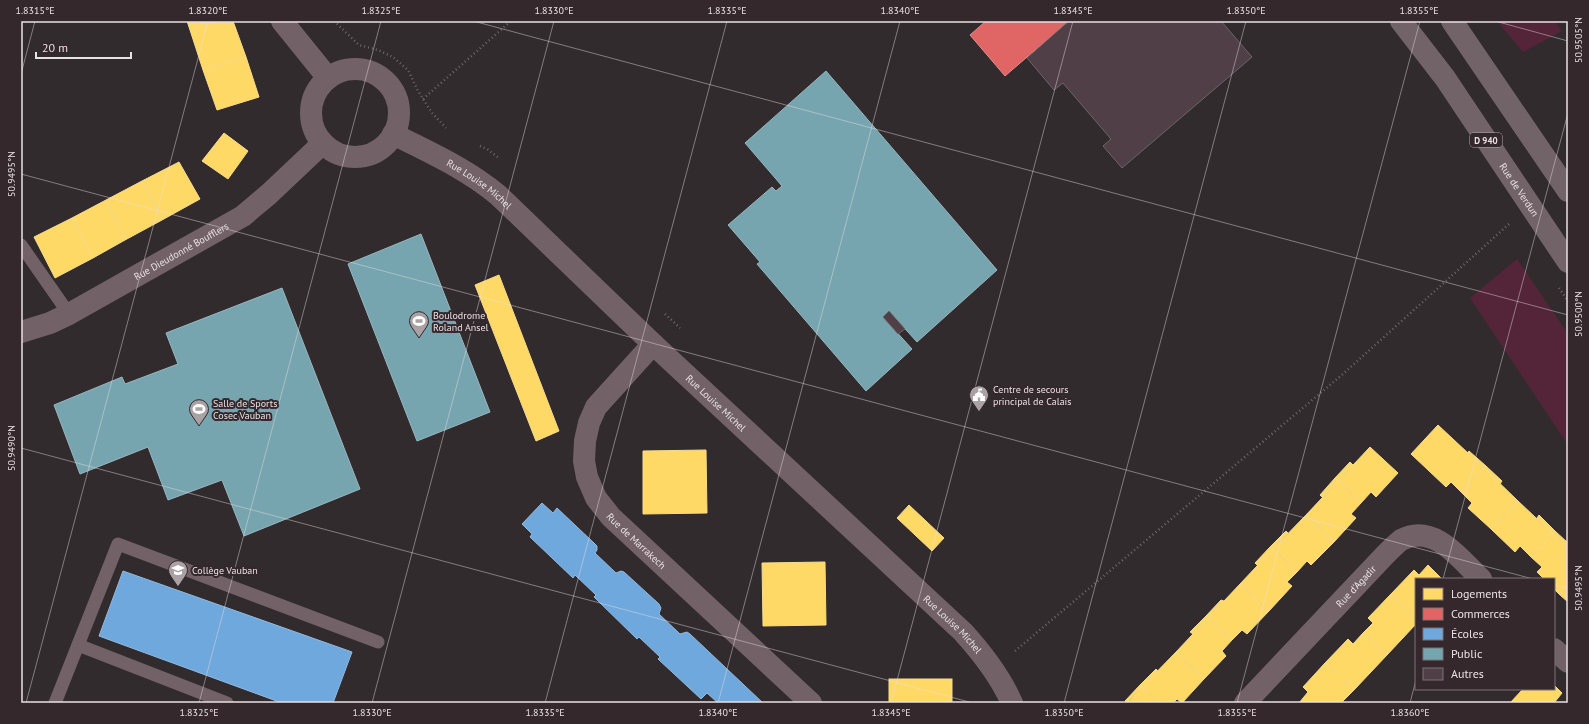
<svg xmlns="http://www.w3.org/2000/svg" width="1589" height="724" font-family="'PT Sans',sans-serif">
  <rect width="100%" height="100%" fill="#312b2d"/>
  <g fill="#542538">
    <polygon points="1497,21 1555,21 1562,31 1523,52"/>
    <polygon points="1517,259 1568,334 1568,445 1470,298"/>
  </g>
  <g fill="#ffd966" stroke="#f8db8c">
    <polygon points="187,21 220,21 190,30"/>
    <polygon points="220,21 233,21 246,57 203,70 190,30"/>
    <polygon points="246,57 259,97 217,110 203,70"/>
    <polygon points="224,133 248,151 228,179 202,161"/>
    <polygon points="179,162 200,199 162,220 142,181"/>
    <polygon points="142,181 162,220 125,240 106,200"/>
    <polygon points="106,200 125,240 93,258 72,218"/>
    <polygon points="72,218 93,258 55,278 34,237"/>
    <polygon points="499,275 559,431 536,441 475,285"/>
    <polygon points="1438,425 1484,468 1461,492 1451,482 1446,487 1411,454"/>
    <polygon points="1370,447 1398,473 1376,497 1371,492 1361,503 1338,481"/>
    <polygon points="706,450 707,513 643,514 643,451"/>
    <polygon points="1469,451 1486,466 1484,468 1467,453"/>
    <polygon points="1350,462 1353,465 1338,481 1335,478"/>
    <polygon points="1486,466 1502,481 1500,484 1484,468"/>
    <polygon points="1484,468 1518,501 1491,529 1468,508 1472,503 1461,492"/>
    <polygon points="1335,478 1338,481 1322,497 1320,495"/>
    <polygon points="1338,481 1361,503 1351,514 1356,518 1334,542 1306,515"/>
    <polygon points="1518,501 1552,533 1531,557 1520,546 1515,552 1491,529"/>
    <polygon points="909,505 944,538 932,551 897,518"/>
    <polygon points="1306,515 1334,542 1311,565 1307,561 1297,572 1273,549"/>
    <polygon points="1539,515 1555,531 1552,533 1537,518"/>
    <polygon points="1286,531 1288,533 1273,549 1270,547"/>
    <polygon points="1555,531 1568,543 1568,548 1552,533"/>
    <polygon points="1552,533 1568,548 1568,586 1560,595 1554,589 1554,579 1544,579 1537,572 1542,567 1531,557"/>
    <polygon points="1270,547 1273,549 1258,566 1255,563"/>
    <polygon points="1273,549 1297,572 1287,582 1292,586 1269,611 1240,584"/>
    <polygon points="825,562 826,625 763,626 762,563"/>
    <polygon points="1428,565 1442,579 1416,579 1416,619 1390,595 1414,570 1419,575"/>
    <polygon points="1240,584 1269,611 1247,634 1242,630 1232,640 1208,618"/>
    <polygon points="1568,586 1568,602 1560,595"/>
    <polygon points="1390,595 1416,619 1416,624 1387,655 1363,633 1373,623 1368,618"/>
    <polygon points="1221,600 1224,601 1208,618 1206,616"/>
    <polygon points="1206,616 1208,618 1193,634 1190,632"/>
    <polygon points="1208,618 1232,640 1222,651 1226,656 1204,679 1176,652"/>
    <polygon points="1363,633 1387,655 1354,690 1325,663 1348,639 1353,644"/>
    <polygon points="1176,652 1204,679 1182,703 1177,699 1173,703 1159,703 1142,687"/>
    <polygon points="1325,663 1354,690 1341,703 1299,703 1308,692 1303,687"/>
    <polygon points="1156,669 1158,671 1142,687 1140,685"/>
    <rect x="889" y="679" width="63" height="24"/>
    <polygon points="1140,685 1142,687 1127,703 1125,701"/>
    <polygon points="1554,685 1562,693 1554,703 1510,703 1523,689 1554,689"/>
    <polygon points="1142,687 1159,703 1128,703"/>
  </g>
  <polygon fill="#e06666" stroke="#e38b8c" points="986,21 1069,21 1005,76 970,35"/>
  <g fill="#6fa8dc" stroke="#94b9de">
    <polygon points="542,503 553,513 557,508 594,543 597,546 597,550 595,553 616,573 621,571 624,572 659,604 661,608 659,614 680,634 687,632 690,634 763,703 718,703 707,693 701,699 658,659 660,657 639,637 637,639 594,597 596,595 575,575 573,578 530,537 532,534 522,524"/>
    <polygon points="123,571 352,652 333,703 282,703 99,636"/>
  </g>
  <g fill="#76a5af" stroke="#98b7bf">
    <polygon points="826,71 997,270 917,342 889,311 883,317 912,349 866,391 757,264 760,262 728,225 772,187 776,191 782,186 745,143"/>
    <polygon points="421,234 490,412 417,441 348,264"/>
    <polygon points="282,288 360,489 244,536 222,480 168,500 148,447 80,474 54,405 122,377 125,384 178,364 166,333"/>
  </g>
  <g fill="#503f46" stroke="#6b6667">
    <polygon points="1069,21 1221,21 1252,57 1122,168 1103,146 1111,139 1063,83 1054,90 1027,58"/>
    <polygon points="889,311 905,329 898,334 883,317"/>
  </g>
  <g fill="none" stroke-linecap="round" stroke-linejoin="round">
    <g stroke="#726669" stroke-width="2.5" stroke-dasharray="1 3" stroke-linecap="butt">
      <polyline points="334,21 359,45 378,50 393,57 408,70 418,91 432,113 446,128"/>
      <polyline points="423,99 511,21"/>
      <polyline points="480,146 487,149 499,158"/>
      <polyline points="1559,288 1568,301"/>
      <polyline points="665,314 680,328"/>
      <polyline points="1015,651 1343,374 1509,224"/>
    </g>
    <g stroke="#726268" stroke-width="13">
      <polyline points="21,245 69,314"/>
      <polyline points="78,645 227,703"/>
      <polyline points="55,703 118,544 378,642"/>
    </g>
    <g stroke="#726268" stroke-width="22">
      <polyline points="282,21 328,78"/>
      <circle cx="355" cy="113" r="44"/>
      <path id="s1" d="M393,134C429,152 467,169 498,195L653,344L963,632C983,654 1000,676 1012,703"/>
      <path id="s2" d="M21,332L50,323L69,314L243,216L269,194L323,143"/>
      <path id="s3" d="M653,344L596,407L589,423L585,441L584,461L587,477L596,498L611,517L811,703"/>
      <polyline points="1554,649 1568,662"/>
      <path id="s4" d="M1245,703L1385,555C1390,550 1396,544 1401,540C1434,522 1461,560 1481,579"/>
    </g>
    <g stroke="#726368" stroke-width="22">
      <path id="s5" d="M1401,21L1445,78L1568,262"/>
      <polyline points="1452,21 1568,191"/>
    </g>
  </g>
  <path fill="none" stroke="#e9e1e4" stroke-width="1" stroke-opacity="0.45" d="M473,21L1568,315M1495,21L1568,41M21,74L35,21M21,174L1533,579M21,448L973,703M1443,579L1568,113M1554,585L1568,588M26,703L208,21M199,703L381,21M372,703L554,21M545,703L727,21M718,703L900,21M891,703L1073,21M1064,703L1246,21M1237,703L1420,21M1410,703L1416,680"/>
  <defs>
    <symbol id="stadium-pin" viewBox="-11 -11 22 30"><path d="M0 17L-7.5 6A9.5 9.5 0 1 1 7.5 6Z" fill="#a9a1a4" stroke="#34282c"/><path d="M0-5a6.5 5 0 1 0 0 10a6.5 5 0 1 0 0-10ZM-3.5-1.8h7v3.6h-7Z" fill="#fff"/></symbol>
    <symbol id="civic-pin" viewBox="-11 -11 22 30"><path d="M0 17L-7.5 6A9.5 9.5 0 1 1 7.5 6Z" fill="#a9a1a4" stroke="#34282c"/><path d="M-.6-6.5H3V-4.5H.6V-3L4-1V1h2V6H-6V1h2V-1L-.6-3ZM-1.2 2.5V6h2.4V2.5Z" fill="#fff"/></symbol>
    <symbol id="school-pin" viewBox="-11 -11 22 30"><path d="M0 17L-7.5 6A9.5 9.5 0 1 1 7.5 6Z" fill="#a9a1a4" stroke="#34282c"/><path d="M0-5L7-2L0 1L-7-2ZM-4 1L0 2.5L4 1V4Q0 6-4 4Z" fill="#fff"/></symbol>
  </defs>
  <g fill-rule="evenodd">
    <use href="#stadium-pin" x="408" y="310" width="22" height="30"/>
    <use href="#civic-pin" x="968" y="384" width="22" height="30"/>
    <use href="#stadium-pin" x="188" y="398" width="22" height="30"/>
    <use href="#school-pin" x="167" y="559" width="22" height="30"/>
  </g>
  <g text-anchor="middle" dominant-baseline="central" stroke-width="4" stroke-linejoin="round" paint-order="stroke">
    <rect fill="#34282c" stroke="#b3aaad" stroke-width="1" x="1470" y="133" width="32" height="14" rx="3"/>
    <g font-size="9" font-weight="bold" fill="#e9e1e4">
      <text x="1486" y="140">D 940</text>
    </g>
    <g font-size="10" fill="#e9e1e4" stroke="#34282c">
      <text stroke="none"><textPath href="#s1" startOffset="100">Rue Louise Michel</textPath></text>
      <text stroke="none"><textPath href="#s5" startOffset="206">Rue de Verdun</textPath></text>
      <text stroke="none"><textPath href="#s2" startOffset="180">Rue Dieudonné Boufflers</textPath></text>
      <text stroke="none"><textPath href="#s1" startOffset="423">Rue Louise Michel</textPath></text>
      <text stroke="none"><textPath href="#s3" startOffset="239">Rue de Marrakech</textPath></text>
      <text stroke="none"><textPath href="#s4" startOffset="161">Rue d'Agadir</textPath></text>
      <text stroke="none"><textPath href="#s1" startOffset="747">Rue Louise Michel</textPath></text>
    </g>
    <g font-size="10" fill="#e9e1e4" stroke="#34282c" text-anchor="start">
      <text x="433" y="315">Boulodrome<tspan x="433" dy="12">Roland Ansel</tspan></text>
      <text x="993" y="389">Centre de secours<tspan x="993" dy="12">principal de Calais</tspan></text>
      <text x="213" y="403">Salle de Sports<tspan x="213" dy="12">Cosec Vauban</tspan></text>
      <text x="192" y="570">Collège Vauban</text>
    </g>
  </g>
  <rect width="1589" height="724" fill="none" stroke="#34282c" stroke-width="44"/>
  <rect x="1415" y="578" width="140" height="112" fill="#34282c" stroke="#7c7276"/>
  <rect x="1423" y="588" width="20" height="12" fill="#ffd966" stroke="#7c7276"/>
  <text x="1451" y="598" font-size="12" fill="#e9e1e4">Logements</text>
  <rect x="1423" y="608" width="20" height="12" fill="#e06666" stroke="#7c7276"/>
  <text x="1451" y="618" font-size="12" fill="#e9e1e4">Commerces</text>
  <rect x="1423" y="628" width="20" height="12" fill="#6fa8dc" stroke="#7c7276"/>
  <text x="1451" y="638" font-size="12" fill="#e9e1e4">Écoles</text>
  <rect x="1423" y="648" width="20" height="12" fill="#76a5af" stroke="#7c7276"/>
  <text x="1451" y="658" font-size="12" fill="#e9e1e4">Public</text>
  <rect x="1423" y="668" width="20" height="12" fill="#503f46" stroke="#7c7276"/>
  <text x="1451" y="678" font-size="12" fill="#e9e1e4">Autres</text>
  <path d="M36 52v6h95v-6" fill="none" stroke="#e9e1e4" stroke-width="2"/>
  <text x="42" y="52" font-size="12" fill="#e9e1e4" stroke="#34282c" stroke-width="3" paint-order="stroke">20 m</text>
  <rect x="22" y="22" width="1545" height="680" fill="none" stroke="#e9e1e4" stroke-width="1.5"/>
  <g font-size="10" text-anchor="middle" fill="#e9e1e4">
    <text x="35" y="14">1.8315°E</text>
    <text x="208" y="14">1.8320°E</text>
    <text x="381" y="14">1.8325°E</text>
    <text x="554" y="14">1.8330°E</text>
    <text x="727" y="14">1.8335°E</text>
    <text x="900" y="14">1.8340°E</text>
    <text x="1073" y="14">1.8345°E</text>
    <text x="1246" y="14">1.8350°E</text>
    <text x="1419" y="14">1.8355°E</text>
    <text transform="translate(1578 40) rotate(-90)" y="4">50.9505°N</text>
    <text transform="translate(11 174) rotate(-90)" y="4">50.9495°N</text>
    <text transform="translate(1578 314) rotate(-90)" y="4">50.9500°N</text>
    <text transform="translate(11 448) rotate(-90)" y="4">50.9490°N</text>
    <text transform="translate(1578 588) rotate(-90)" y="4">50.9495°N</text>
    <text x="199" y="716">1.8325°E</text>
    <text x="372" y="716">1.8330°E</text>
    <text x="545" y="716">1.8335°E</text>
    <text x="718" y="716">1.8340°E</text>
    <text x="891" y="716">1.8345°E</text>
    <text x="1064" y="716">1.8350°E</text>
    <text x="1237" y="716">1.8355°E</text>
    <text x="1410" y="716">1.8360°E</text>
  </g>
</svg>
